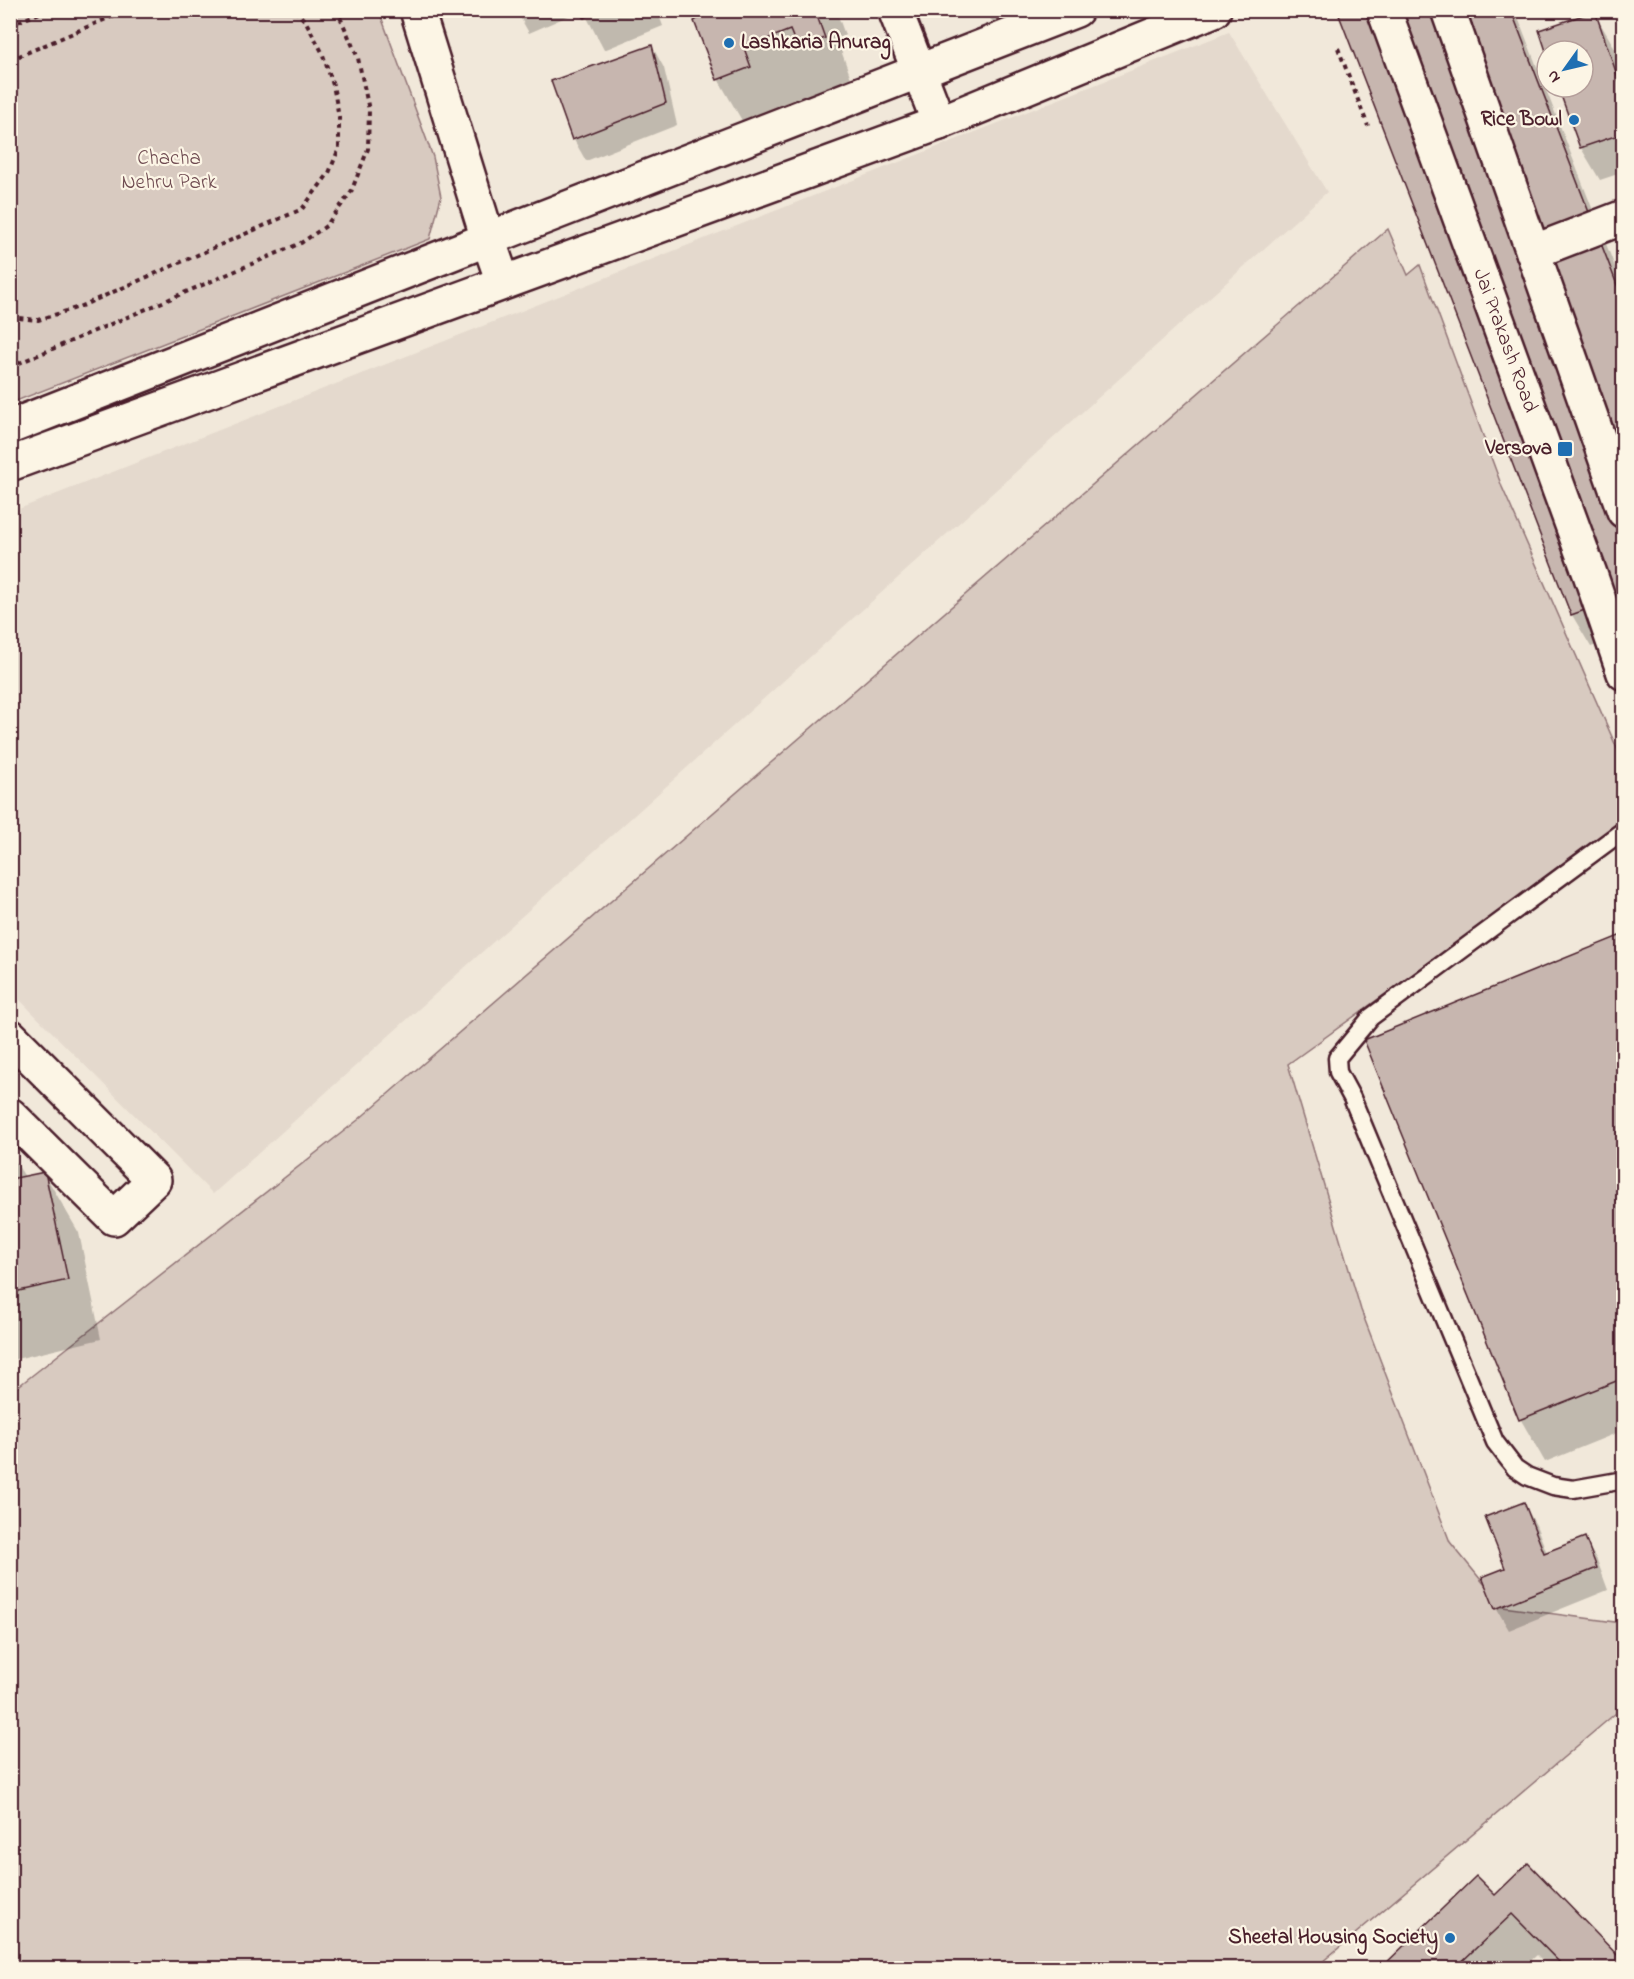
<svg xmlns="http://www.w3.org/2000/svg" width="1634" height="1979" font-family="'Indie Flower',sans-serif">
  <rect width="100%" height="100%" fill="#f1e8da"/>
  <filter id="ink" filterUnits="userSpaceOnUse"><feTurbulence type="fractalNoise" baseFrequency=".0167" numOctaves="2"/><feDisplacementMap in="SourceGraphic" scale="12" xChannelSelector="R" yChannelSelector="G"/><feConvolveMatrix kernelMatrix="1 2 1 2 8 2 1 2 1" color-interpolation-filters="sRGB"/></filter>
  <g filter="url(#ink)">
    <polygon fill="#e4d9cd" points="1229,32 1327,192 213,1194 11,991 11,512"/>
    <g fill="#d8cac0" stroke="#917476" stroke-width="1.5">
      <polygon points="11,10 379,11 433,157 441,197 430,239 11,403"/>
      <polygon points="1388,229 1408,275 1420,265 1502,487 1623,762 1623,823 1288,1064 1361,1310 1450,1542 1503,1607 1622,1623 1616,1713 1315,1968 11,1968 11,1392 358,1120"/>
    </g>
    <g fill="#0003">
      <polygon points="516,10 582,10 529,33"/>
      <polygon points="583,10 657,10 663,26 604,50"/>
      <polygon points="713,10 836,10 845,35 837,39 858,98 834,107 823,89 777,107 784,127 752,138 718,79"/>
      <polygon points="986,10 1032,10 995,27"/>
      <polygon points="1339,10 1515,10 1624,290 1624,635 1591,647 1572,615"/>
      <polygon points="1594,13 1613,45 1624,77 1624,172 1600,180 1581,148 1560,87 1583,87 1583,51 1548,51"/>
      <polygon points="652,46 664,68 677,125 586,161 574,140 553,82"/>
      <polygon points="1624,936 1624,1430 1545,1462 1521,1420 1366,1041"/>
      <polygon points="10,1153 25,1177 44,1173 79,1233 101,1339 12,1360 10,1357"/>
      <polygon points="10,1445 19,1461 10,1468"/>
      <polygon points="1524,1504 1536,1525 1547,1553 1584,1539 1597,1560 1608,1590 1509,1630 1496,1608"/>
      <polygon points="1476,1878 1494,1898 1624,1964 1624,1968 1550,1968 1537,1955 1523,1968 1383,1968"/>
    </g>
    <g fill="#c7b6af" stroke="#4a1f2b" stroke-width="1.5">
      <polygon points="581,10 602,10 584,18"/>
      <polygon points="712,10 815,10 825,38 798,49 790,30 744,48 751,67 717,80 694,21"/>
      <polygon points="1337,10 1511,10 1624,303 1624,596 1571,615"/>
      <polygon points="1595,11 1624,95 1624,133 1580,148 1558,87 1583,87 1583,51 1547,51 1547,54 1539,30"/>
      <polygon points="652,45 666,103 572,140 551,81"/>
      <polygon points="1624,934 1624,1378 1519,1420 1364,1040"/>
      <polygon points="45,1172 68,1280 10,1293 10,1179"/>
      <polygon points="1524,1502 1544,1553 1585,1537 1597,1568 1495,1609 1482,1577 1505,1568 1485,1517"/>
      <polygon points="1528,1863 1624,1962 1624,1968 1565,1968 1512,1914 1455,1968 1381,1968 1476,1876 1495,1895"/>
    </g>
    <g fill="none" stroke-linecap="round" stroke-linejoin="round">
      <defs>
        <polyline id="lane" points="1624,830 1371,1017 1337,1058 1338,1072 1352,1098 1495,1442 1515,1468 1527,1476 1553,1486 1573,1489 1624,1480"/>
        <g id="street">
          <polyline points="417,10 488,239 503,282"/>
          <polyline points="895,10 939,123"/>
          <polyline points="1533,252 1624,217"/>
        </g>
        <g id="secondary">
          <path id="s1" d="M1384,10L1590,574L1624,673"/>
          <polyline points="1448,10 1624,511"/>
          <polyline points="10,427 488,239 1076,10"/>
          <polyline points="10,464 939,123 1214,10"/>
          <polyline points="10,1036 154,1180 114,1218 10,1115"/>
        </g>
      </defs>
      <use href="#lane" stroke="#4a1f2b" stroke-width="21"/>
      <use href="#street" stroke="#4a1f2b" stroke-width="38"/>
      <use href="#secondary" stroke="#4a1f2b" stroke-width="38"/>
      <g stroke="#4a1f2b" stroke-width="4" stroke-dasharray="4.5 4.5" stroke-linecap="butt">
        <polyline points="10,25 47,10"/>
        <polyline points="1338,48 1368,126"/>
        <polyline points="10,60 127,10"/>
        <polyline points="10,317 38,320 79,307 302,209 329,173 339,148 339,117 333,85 322,52 306,22 295,10"/>
        <polyline points="10,367 301,243 326,226 351,192 368,149 369,110 358,58 340,17 335,10"/>
      </g>
      <use href="#lane" stroke="#fcf5e5" stroke-width="16"/>
      <use href="#street" stroke="#fcf5e5" stroke-width="33"/>
      <use href="#secondary" stroke="#fcf5e5" stroke-width="33"/>
    </g>
  </g>
  <g fill="#1f6fb2" stroke="#fcf5e5" stroke-width="2">
    <circle cx="729" cy="43" r="6"/>
    <circle cx="1574" cy="120" r="6"/>
    <rect x="1557" y="441" width="16" height="16" rx="3"/>
    <circle cx="1450" cy="1938" r="6"/>
  </g>
  <g text-anchor="middle" dominant-baseline="central" stroke-width="4.5" stroke-linejoin="round" paint-order="stroke">
    <g font-size="21" font-weight="bold" fill="#4a1f2b" stroke="#fcf5e5" text-anchor="end">
      <text x="741" y="43" text-anchor="start">Lashkaria Anurag</text>
      <text x="1562" y="120">Rice Bowl</text>
      <text x="1552" y="449">Versova</text>
      <text x="1438" y="1938">Sheetal Housing Society</text>
    </g>
    <g font-size="21" fill="#6e4a50" stroke="#fcf5e5">
      <text x="169" y="159">Chacha<tspan x="169" dy="24">Nehru Park</tspan></text>
    </g>
    <g font-size="21" fill="#4a1f2b" stroke="#fcf5e5">
      <text stroke="none"><textPath href="#s1" startOffset="352">Jai Prakash Road</textPath></text>
    </g>
  </g>
  <rect width="1634" height="1979" fill="none" stroke="#fcf5e5" stroke-width="36"/>
  <rect x="18" y="18" width="1598" height="1943" fill="none" stroke="#4a1f2b" stroke-width="2" filter="url(#ink)"/>
  <g transform="translate(1565 69) rotate(236)"><circle r="28" fill="#fcf5e5" stroke="#b59f9b" stroke-width="1.5"/>
  <path d="M0-4.5L10 22L0 15L-10 22Z" fill="#1f6fb2"/>
  <text y="-9" font-size="16" font-weight="bold" text-anchor="middle" fill="#4a1f2b">N</text>
  </g>
</svg>
